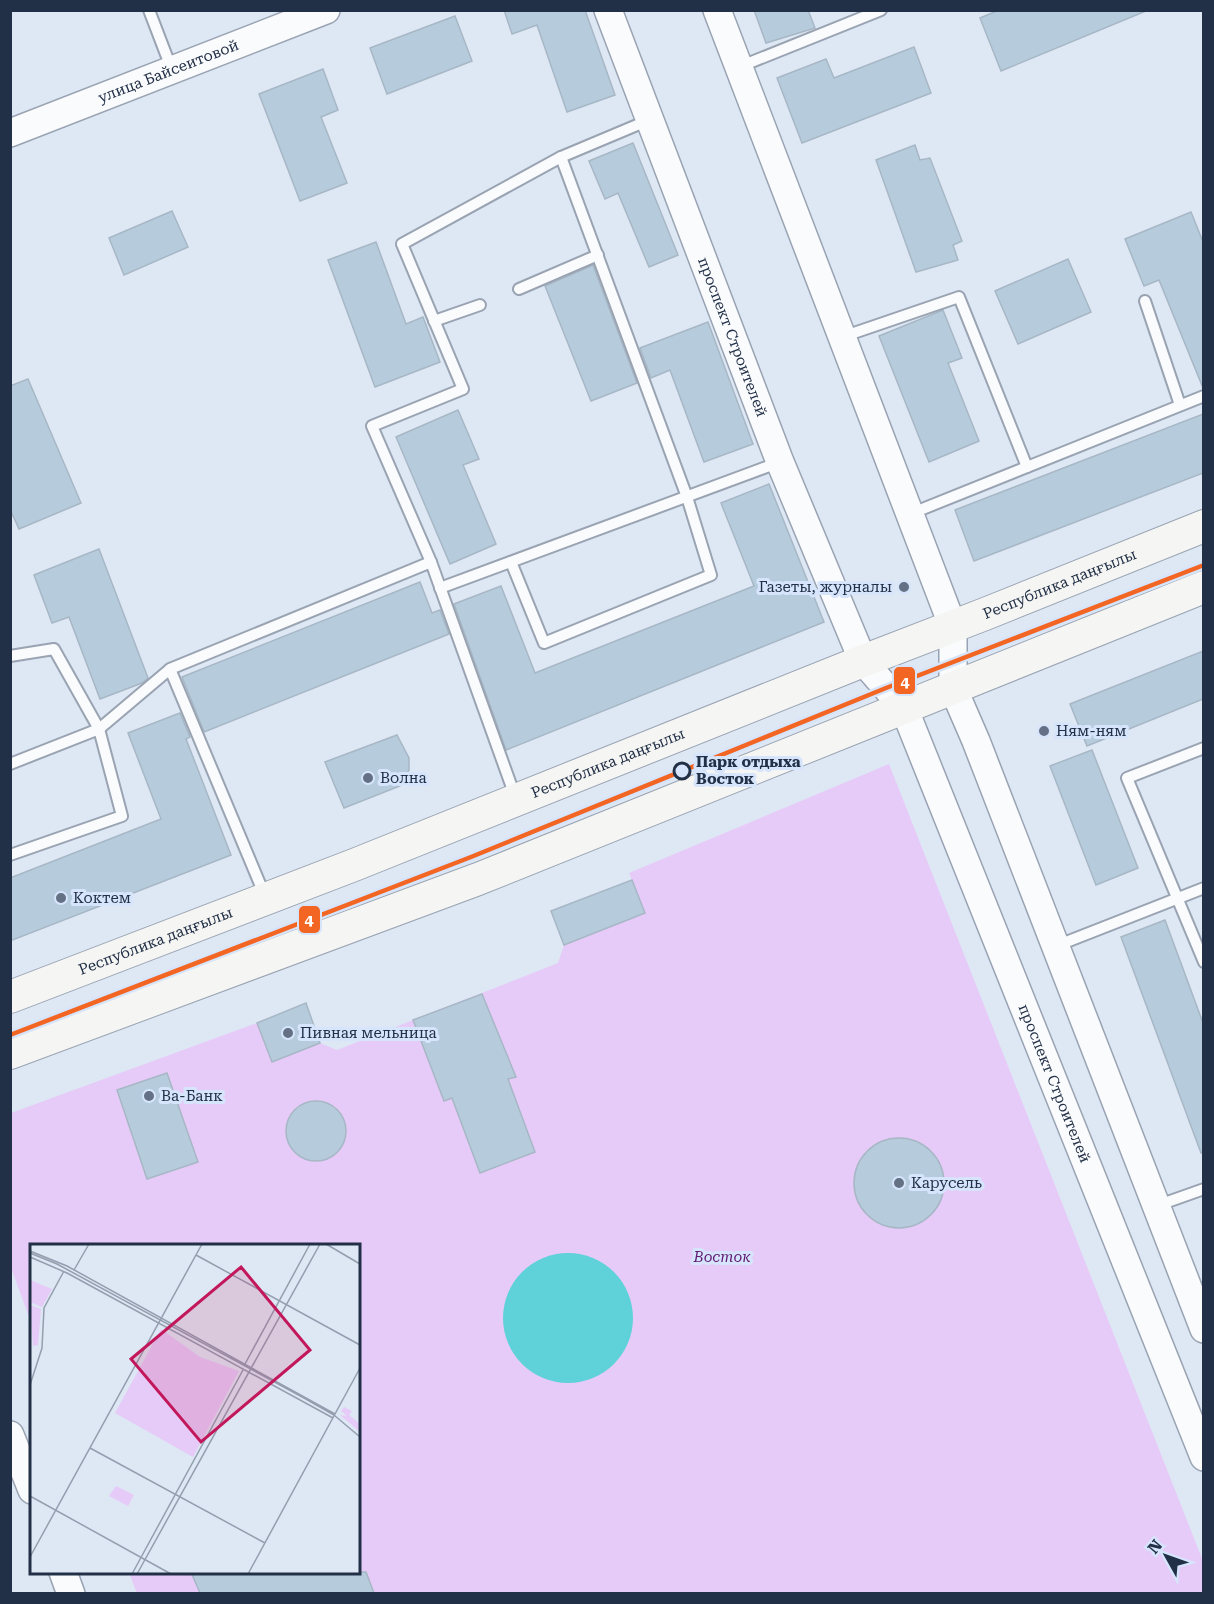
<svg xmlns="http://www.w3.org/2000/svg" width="1214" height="1604" font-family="'Roboto Serif',serif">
  <rect width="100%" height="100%" fill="#dee7f4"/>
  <polygon fill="#e6cbf8" points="889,764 1203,1561 1203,1593 137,1593 129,1573 358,1572 358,1246 32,1246 31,1322 11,1268 11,1113 257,1023 272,1062 320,1043 337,1050 558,963 564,945 645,913 629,873"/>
  <circle fill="#5fd1d9" cx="568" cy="1318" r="65"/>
  <g fill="#b6ccdd" stroke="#a7b7c5" stroke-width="1.5">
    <polygon points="504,10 585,10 615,95 567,112 537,25 512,34"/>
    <polygon points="754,10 808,10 815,28 766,43"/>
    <polygon points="999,10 1146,10 1146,11 1001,71 980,18"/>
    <polygon points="455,16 472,61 387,94 370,48"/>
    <polygon points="914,47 931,93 802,143 777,78 826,59 834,78"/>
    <polygon points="323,69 338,110 321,117 347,183 300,201 259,94"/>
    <polygon points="633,143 678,255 649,267 618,193 605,199 589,161"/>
    <polygon points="915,145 920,160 930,158 962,241 953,245 958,260 916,272 876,160"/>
    <polygon points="172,211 188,247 124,275 109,238"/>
    <polygon points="1191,212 1203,242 1203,388 1159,280 1144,286 1125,239"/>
    <polygon points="376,242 406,324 423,317 440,362 375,387 328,260"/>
    <polygon points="1068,259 1091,312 1018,344 995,291"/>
    <polygon points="593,265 637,383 591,401 545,286"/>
    <polygon points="943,310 962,358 948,363 979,441 929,462 879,336"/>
    <polygon points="708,322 753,444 704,462 670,370 651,378 640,348"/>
    <polygon points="28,379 81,503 19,529 10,509 10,386"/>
    <polygon points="458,410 479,459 463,465 496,544 450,564 396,437"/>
    <polygon points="1203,414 1203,473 974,561 955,510"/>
    <polygon points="769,484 824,622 506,750 454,604 501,586 535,673 754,586 721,503"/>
    <polygon points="99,549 148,678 142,683 100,699 69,617 52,623 34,575"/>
    <polygon points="420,582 432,613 440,610 449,634 204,732 182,677"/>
    <polygon points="1203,651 1203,699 1087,746 1070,704"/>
    <polygon points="180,713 190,737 186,739 231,855 10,941 10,878 161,819 128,733"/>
    <polygon points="397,735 409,758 409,770 400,786 344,808 325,762"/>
    <polygon points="1092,750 1138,868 1096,885 1050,766"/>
    <polygon points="632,880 645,913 564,945 551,911"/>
    <polygon points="1165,920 1203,1023 1203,1153 1201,1153 1121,937"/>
    <polygon points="482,994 516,1077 508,1079 535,1152 480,1173 452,1098 444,1101 413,1020"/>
    <polygon points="306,1003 320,1043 272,1062 257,1023"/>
    <polygon points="167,1073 198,1162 147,1179 117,1090"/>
    <circle cx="316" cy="1131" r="30"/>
    <circle cx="899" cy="1183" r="45"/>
    <polygon points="191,1572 366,1572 374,1593 200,1593"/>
  </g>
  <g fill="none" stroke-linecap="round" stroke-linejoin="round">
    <defs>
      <g id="service">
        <polyline points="149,10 172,70"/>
        <polyline points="739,67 881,10"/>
        <polyline points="519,289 598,255"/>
        <polyline points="1145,301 1180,405"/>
        <polyline points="434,321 480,305"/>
        <polyline points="842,337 959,297 1027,467"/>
        <polyline points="910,514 1204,396"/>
        <polyline points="431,562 372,426 463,389 402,244 561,157"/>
        <polyline points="511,562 544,643 711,575 687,497 561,157 649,120"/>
        <polyline points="440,588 780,462"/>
        <polyline points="10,656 54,649 99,729 122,816 10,855"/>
        <polyline points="1204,748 1127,778 1204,962"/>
        <polyline points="10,764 99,729 170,669"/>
        <polyline points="265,896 170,669 431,562 515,796"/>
        <polyline points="1056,946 1204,888"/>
        <polyline points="1156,1206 1204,1189"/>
      </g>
      <g id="tertiary">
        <path id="s1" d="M608,10L780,462L863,661L904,708L1204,1457"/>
        <polyline points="717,10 953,627 953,688 976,741 1204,1329"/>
        <path id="s2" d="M10,133L326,10"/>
        <polyline points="10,1435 32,1490"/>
        <polyline points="63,1572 71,1594"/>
      </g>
      <g id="secondary">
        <path id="s3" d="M10,997L354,865L863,661L985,614L1204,526"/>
        <polyline points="10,1053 478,879 1204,587"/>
      </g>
    </defs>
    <use href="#service" stroke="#99a3b2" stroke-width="14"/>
    <use href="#tertiary" stroke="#99a3b2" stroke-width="30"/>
    <use href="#secondary" stroke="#99a3b2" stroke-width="34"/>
    <use href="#service" stroke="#fafbfd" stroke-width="10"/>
    <use href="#tertiary" stroke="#fafbfd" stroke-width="27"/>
    <use href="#secondary" stroke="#f5f5f3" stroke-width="32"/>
    <defs>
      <polyline id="tram-1" points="10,1035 471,857 886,688 1204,565"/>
    </defs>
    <use href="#tram-1" stroke="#d6e5fc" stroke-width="9"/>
    <use href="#tram-1" stroke="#f26522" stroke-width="4.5"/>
  </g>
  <g fill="#647084" stroke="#d6e5fc" stroke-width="2">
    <circle cx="904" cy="587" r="6"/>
    <circle cx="1044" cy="731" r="6"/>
    <circle cx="368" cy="778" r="6"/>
    <circle cx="61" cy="898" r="6"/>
    <circle cx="288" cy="1033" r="6"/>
    <circle cx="149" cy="1096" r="6"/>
    <circle cx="899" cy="1183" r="6"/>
  </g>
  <circle fill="#d6e5fc" stroke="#223047" stroke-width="3" cx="682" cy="771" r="8"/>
  <g text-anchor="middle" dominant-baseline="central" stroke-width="6" stroke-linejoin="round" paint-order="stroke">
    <g font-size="15" fill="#223047" stroke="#d6e5fc">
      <text stroke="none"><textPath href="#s2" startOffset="170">улица Байсеитовой</textPath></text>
      <text stroke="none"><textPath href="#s1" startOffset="350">проспект Строителей</textPath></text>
      <text stroke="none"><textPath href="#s3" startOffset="1128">Республика даңғылы</textPath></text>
      <text stroke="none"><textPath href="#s3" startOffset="642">Республика даңғылы</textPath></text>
      <text stroke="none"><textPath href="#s3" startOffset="156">Республика даңғылы</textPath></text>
      <text stroke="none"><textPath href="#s1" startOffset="1166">проспект Строителей</textPath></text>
    </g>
    <g font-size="15" fill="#223047" stroke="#d6e5fc" text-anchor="start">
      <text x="892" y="587" text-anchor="end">Газеты, журналы</text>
      <text x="1056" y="731">Ням-ням</text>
      <text x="380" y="778">Волна</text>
      <text x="73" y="898">Коктем</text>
      <text x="300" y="1033">Пивная мельница</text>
      <text x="161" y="1096">Ва-Банк</text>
      <text x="911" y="1183">Карусель</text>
    </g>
    <g font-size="15" font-weight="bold" fill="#223047" stroke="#d6e5fc" text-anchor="start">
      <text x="696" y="762">Парк отдыха<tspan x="696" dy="17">Восток</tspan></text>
    </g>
    <g font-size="15" font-style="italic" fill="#621a73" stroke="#d6e5fc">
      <text x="722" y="1257">Восток</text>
    </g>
  </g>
  <g transform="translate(30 1244)">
    <rect width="330" height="330" fill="#dee7f4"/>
    <path d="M0,36L22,45L12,63L0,58ZM0,61L11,65L8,101L3,102ZM131,85L170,113L209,127L163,213L85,169ZM314,163L322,167L319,171L330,180V188L310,171L317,172L311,167ZM86,242L104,251L98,262L79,252Z" fill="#e6cbf8"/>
    <path fill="none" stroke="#939eaf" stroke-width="1.5" d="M296,0L330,20M0,7L37,22L305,170M0,9L27,20L274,154L304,171L330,193M166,11L330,101M0,13L37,29L303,174M44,26L59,0M215,120L280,0M0,141L12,104L14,64L34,27M60,204L235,299M0,252L141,330M0,313L172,0M102,330L213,126M107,330L290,0M218,330L330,124"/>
    <path fill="#c2185b" fill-opacity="0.15" stroke="#c2185b" stroke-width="3" d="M211,23L280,106L171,198L101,115Z"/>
    <rect width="330" height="330" fill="none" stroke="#223047" stroke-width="3"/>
  </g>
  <g stroke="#d6e5fc" stroke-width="2">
    <rect x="893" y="666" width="23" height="29" rx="6" fill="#f26522"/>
    <rect x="298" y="905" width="23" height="29" rx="6" fill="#f26522"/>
  </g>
  <g font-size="16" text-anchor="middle" font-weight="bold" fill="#fff">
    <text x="905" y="687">4</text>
    <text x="309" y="925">4</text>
  </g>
  <rect width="1214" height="1604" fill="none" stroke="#223047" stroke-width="24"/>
  <g transform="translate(1166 1556) rotate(310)" stroke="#d6e5fc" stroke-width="4.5" paint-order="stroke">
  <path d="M0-4.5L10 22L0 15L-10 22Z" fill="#223047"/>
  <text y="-9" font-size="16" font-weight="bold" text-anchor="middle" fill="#223047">N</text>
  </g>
</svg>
